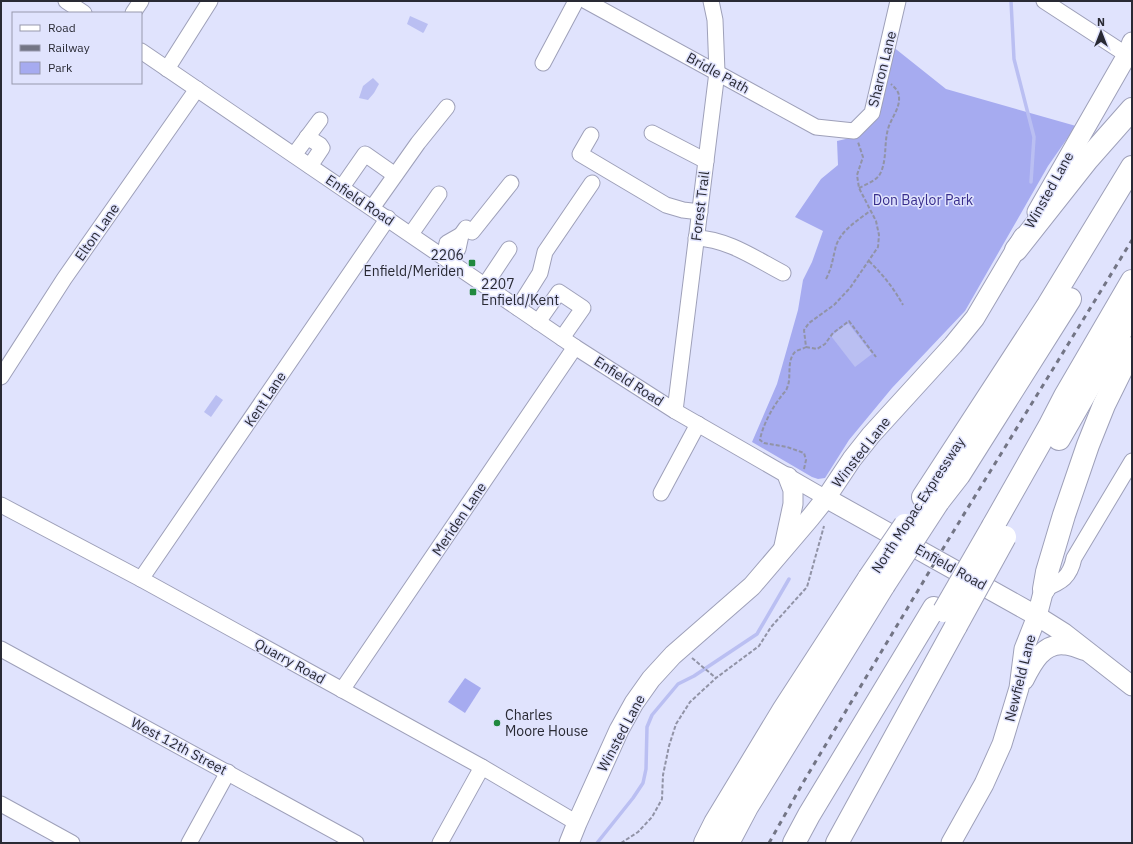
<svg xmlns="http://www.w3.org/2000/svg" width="1133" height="844" font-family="'IBM Plex Sans',sans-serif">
  <rect width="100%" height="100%" fill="#e0e3fd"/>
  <g fill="#a6abf0">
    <polygon points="892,46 946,89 1076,126 1048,166 965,311 892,388 849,440 825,478 818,479 812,477 752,442 777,384 798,310 803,280 812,262 823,231 795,217 821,179 838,165 837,141 850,138 863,129"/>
    <polygon points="465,678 481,688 465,713 448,702"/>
  </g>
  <g fill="#babff2">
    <polygon points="410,16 428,24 424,32 423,33 407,24"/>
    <polygon points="373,78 379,84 374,93 368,100 359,98 363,86"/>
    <polygon points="848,323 872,354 855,367 831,336"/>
    <polygon points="216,395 223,400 211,417 204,412"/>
  </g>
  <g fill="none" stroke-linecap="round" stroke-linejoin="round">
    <g stroke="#babff2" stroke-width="3.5">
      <polyline points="1011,1 1014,59 1034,137 1031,182"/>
      <polyline points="597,843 633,798 643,783 646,769 647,727 652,715 678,684 694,676 757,634 789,579"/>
    </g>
    <defs>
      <g id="minor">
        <polyline points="66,1 84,13"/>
        <polyline points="586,1 816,127 854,131 872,113 898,1"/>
        <polyline points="1044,1 1127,55"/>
        <polyline points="133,13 141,1"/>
        <polyline points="141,51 575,347 675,411 826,498"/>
        <polyline points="543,63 576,1"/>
        <polyline points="167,69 210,1"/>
        <polyline points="652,133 706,161"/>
        <polyline points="591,135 580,154 666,205 683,210 700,212"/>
        <polyline points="307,137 320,145 322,148 310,166"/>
        <polyline points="294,155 320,120"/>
        <polyline points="342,187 365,154 395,175"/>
        <polyline points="372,208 418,143 447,107"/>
        <polyline points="411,234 439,194"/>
        <polyline points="461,235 466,228 472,232 511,183"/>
        <polygon points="461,235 458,249 444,257 447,243"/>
        <path d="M696,238C728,239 756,259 783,273"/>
        <polyline points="485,285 509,249"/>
        <polyline points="518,308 540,273 545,252 592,183"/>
        <polyline points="538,322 559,292 583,308 562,338"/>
        <polyline points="1,377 64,279 197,89"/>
        <polyline points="675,411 717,72 715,20 711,1"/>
        <polyline points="661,493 698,424"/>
        <polyline points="1,505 141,579 482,767 577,823"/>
        <polyline points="141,579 388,218"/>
        <path d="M1044,589C1062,582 1070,577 1074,558L1132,461"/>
        <polyline points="1,649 356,843"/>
        <polyline points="342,690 575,347"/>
        <polyline points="1,804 72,843"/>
        <polyline points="189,843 228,772"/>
        <polyline points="440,843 482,767"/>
      </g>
      <g id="major">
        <polyline points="1037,212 1127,55 1132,42"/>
        <polyline points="826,498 1037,616 1064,633 1132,686"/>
        <polyline points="784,546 793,504 793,490 788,477"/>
        <path d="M1024,680C1032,664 1043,642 1065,645C1071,645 1077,648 1083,650"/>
        <polyline points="569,843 577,823 619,730 634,703 651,679 673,655 752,586 810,518 826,498 852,459 871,435 953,345 975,318 1023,237"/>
        <polyline points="951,843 984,784 1002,744 1019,688 1024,649 1037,616 1044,589"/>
      </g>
      <g id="highway">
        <polyline points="1016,250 1087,160 1132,109"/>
        <polyline points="1059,439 1132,312"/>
        <polyline points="923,497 1048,305 1132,167"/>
        <polyline points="938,502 959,475 1070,299"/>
        <polyline points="993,526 1049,427 1065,396 1132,281"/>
        <polyline points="1044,589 1047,572 1064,515 1088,445 1104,405 1132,348"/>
        <polyline points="705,843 715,823 784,709 869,578"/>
        <polyline points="728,843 747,807 884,585"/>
        <polyline points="794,843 809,815 934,608"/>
        <polyline points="837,843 956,626"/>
      </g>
    </defs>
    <use href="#minor" stroke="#9ea0b9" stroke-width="17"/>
    <use href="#major" stroke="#9ea0b9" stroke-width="21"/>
    <use href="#highway" stroke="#9ea0b9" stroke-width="24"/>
    <g stroke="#9193a6" stroke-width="2" stroke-dasharray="4 2" stroke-linecap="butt">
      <path d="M859,188C867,184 878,180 881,172C887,158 884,143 888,129C891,118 900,109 899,97C899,91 895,88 891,84"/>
      <path d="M869,261C883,275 893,287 903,305"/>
      <path d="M826,279C832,267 832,262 835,250C838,232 857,221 870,211"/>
      <polyline points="806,347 817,349 825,344 833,333 849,321 876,357"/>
      <path d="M804,469L806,460L804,453L787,447L764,443L760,440C762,427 772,408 780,398C782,394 786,392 787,388C792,378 786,361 795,352C797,350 803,349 806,347L804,330L809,323L834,305L850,288L878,247L879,235L876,221L859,188L857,175L863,157L858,142"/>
      <polyline points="692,658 716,678"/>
      <polyline points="621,843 638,832 652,817 662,799 663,775 669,746 676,724 690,702 716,678 759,646 771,627 807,587 824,526"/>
    </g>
    <use href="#minor" stroke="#fff" stroke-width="15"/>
    <use href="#major" stroke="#fff" stroke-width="19"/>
    <use href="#highway" stroke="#fff" stroke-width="22"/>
    <polyline stroke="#737585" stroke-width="3" stroke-dasharray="5 5" stroke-linecap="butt" points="769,843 804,781 950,537 1132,240"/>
    <defs>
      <g id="highway-bridge">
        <polyline points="869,578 905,525"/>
        <polyline points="884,585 938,502"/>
        <polyline points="944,611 993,526"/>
        <polyline points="956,626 1005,537"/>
      </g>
    </defs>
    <use href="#highway-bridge" stroke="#9ea0b9" stroke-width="24" stroke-linecap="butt"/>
    <use href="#highway-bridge" stroke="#fff" stroke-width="22"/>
  </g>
  <g fill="#20893f" stroke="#e0e3fd" stroke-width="1.5">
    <rect x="468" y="259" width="8" height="8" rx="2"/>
    <rect x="469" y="288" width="8" height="8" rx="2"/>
    <circle cx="497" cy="723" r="4"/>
  </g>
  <g text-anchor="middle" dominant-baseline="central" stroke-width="3" stroke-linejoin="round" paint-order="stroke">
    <g font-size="14" fill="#292a34" stroke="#e0e3fd">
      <text transform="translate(882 69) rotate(-76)">Sharon Lane</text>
      <text transform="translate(718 73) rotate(29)">Bridle Path</text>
      <text transform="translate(1049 190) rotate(-61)">Winsted Lane</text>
      <text transform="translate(360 200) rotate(34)">Enfield Road</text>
      <text transform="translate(700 206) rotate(-83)">Forest Trail</text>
      <text transform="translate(97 232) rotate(-55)">Elton Lane</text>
      <text transform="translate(629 381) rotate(33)">Enfield Road</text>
      <text transform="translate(265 399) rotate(-56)">Kent Lane</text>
      <text transform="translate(861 452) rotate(-52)">Winsted Lane</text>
      <text transform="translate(918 505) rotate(-57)">North Mopac Expressway</text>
      <text transform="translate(459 519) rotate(-56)">Meriden Lane</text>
      <text transform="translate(951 567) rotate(29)">Enfield Road</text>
      <text transform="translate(290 661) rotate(29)">Quarry Road</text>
      <text transform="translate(1020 678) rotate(-76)">Newfield Lane</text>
      <text transform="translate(621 733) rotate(-62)">Winsted Lane</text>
      <text transform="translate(179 746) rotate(28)">West 12th Street</text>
    </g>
    <g font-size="14" fill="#382e8d" stroke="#e0e3fd">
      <text x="923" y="200">Don Baylor Park</text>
    </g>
    <g font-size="14" fill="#292a34" stroke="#e0e3fd" text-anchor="start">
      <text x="464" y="255" text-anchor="end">2206<tspan x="464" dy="16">Enfield/Meriden</tspan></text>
      <text x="481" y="284">2207<tspan x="481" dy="16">Enfield/Kent</tspan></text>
      <text x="505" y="715">Charles<tspan x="505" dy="16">Moore House</tspan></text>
    </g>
  </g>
  <rect width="1133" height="844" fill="none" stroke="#292a34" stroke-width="4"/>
  <rect x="12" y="12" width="130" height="72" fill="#e0e3fd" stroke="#9799ad"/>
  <rect x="20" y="25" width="20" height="6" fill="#ffffff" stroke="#9799ad"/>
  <text x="48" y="32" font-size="12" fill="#292a34">Road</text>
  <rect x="20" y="45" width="20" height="6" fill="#737585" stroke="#9799ad"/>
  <text x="48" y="52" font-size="12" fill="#292a34">Railway</text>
  <rect x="20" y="62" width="20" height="12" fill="#a6abf0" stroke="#9799ad"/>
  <text x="48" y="72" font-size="12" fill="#292a34">Park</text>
  <g transform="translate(1101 32)" stroke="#e0e3fd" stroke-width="3" paint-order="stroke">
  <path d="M0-3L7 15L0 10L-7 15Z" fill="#292a34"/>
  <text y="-6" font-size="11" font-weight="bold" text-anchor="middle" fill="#292a34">N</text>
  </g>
</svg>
